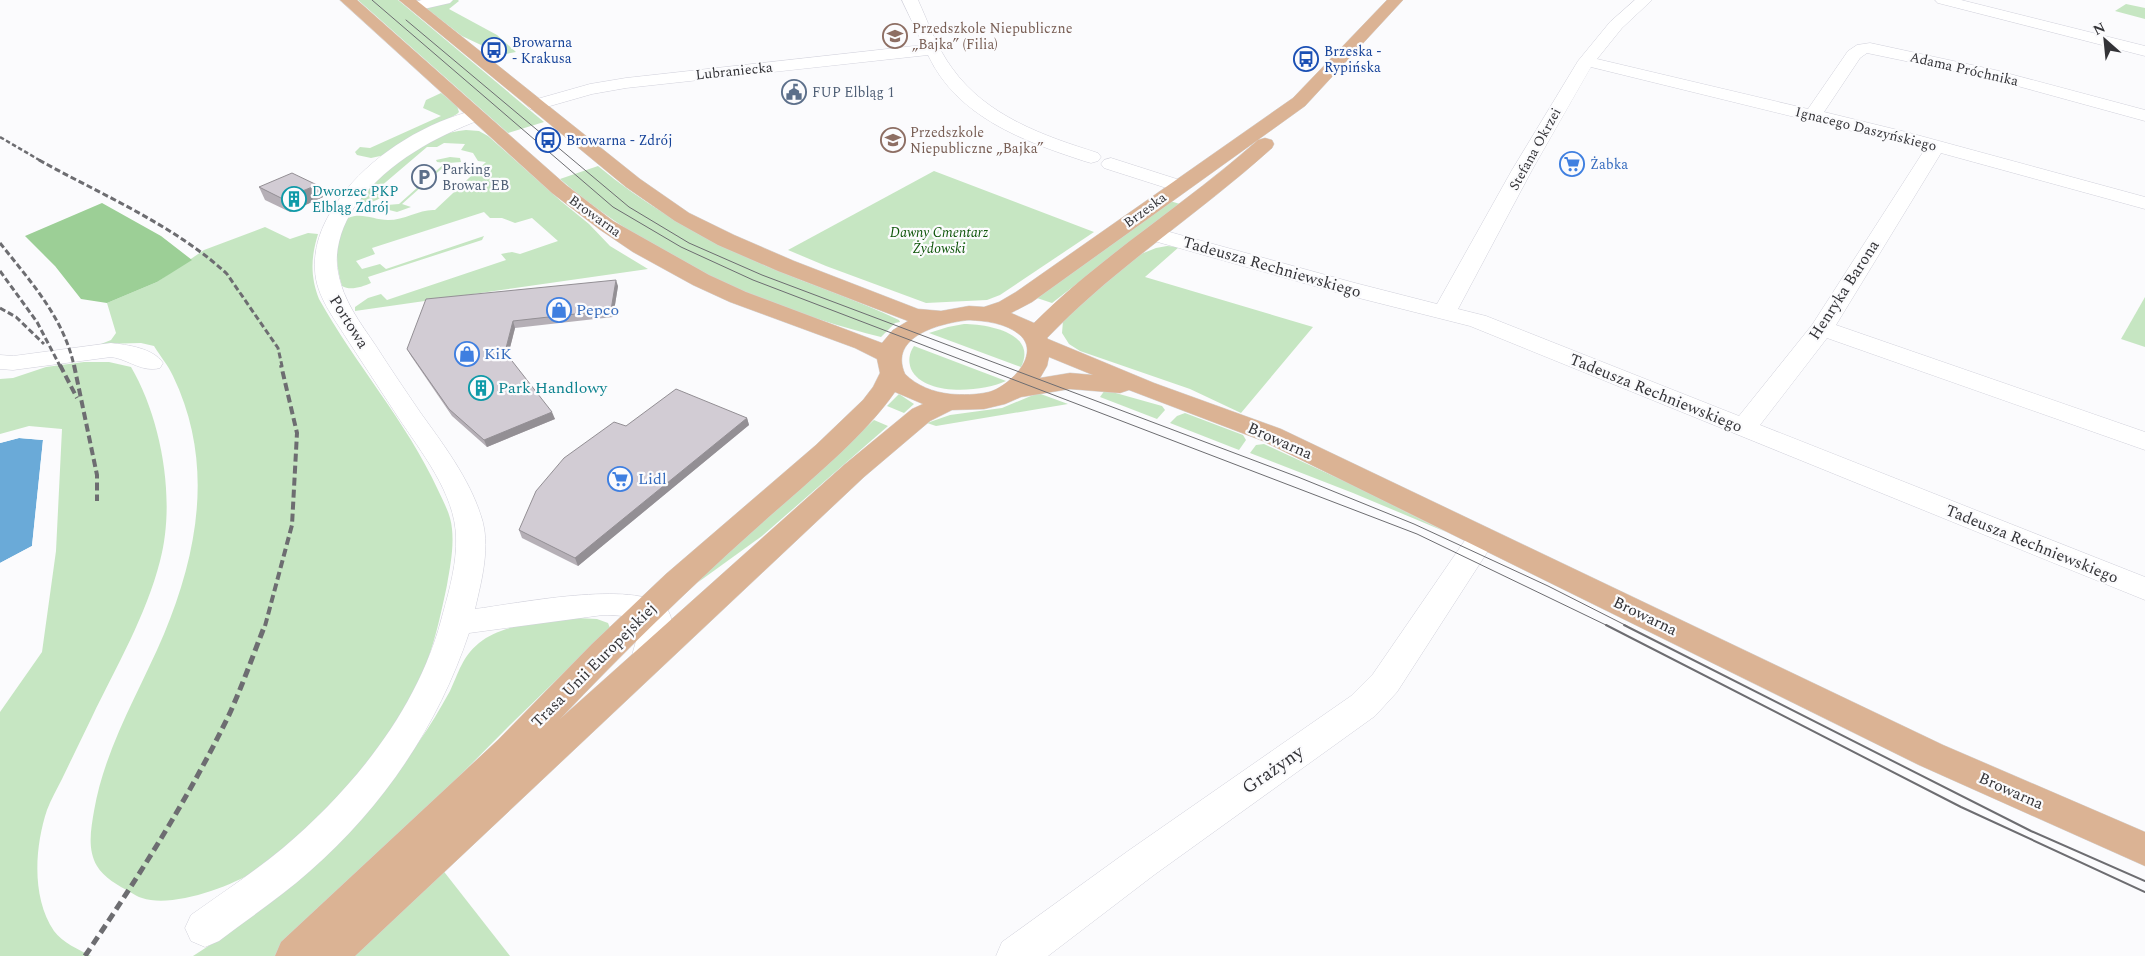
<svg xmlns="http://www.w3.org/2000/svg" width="2145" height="956" font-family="Spectral,serif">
  <rect width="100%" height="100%" fill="#fbfbfd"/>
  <g fill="#c6e6c2">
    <polygon points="358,0 398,0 544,122 508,133"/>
    <polygon points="445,0 458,0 459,1 449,9 497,35 516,52 495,56 481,45 462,36 422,5"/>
    <polygon points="2126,4 2145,8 2145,19 2115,11"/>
    <polygon points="441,93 457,106 459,112 457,114 385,155 371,158 357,155 355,152 360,147 370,148 441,116 423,108 426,100"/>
    <path d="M466,130L479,131L488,136L562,202L589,224L610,246L648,269L355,311V307L368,298L381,294L387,300L506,260L501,254L512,252L520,254L558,241L532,218L515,223L502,218H490L484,212L372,248L375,254L356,261L362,269L380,264L386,269L484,236L482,240L368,277L371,283C362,287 350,291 342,286C335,263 334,239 348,218C362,212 374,220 388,220C405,220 420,209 435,210L486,162L478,161L473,153L461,150L465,144L444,143L437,147H427L373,193L383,195C378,201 369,204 361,201V198C385,169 426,133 466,130Z"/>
    <polygon points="450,157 460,158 461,162 448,163 402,204 411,207 397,212 385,209 384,207 387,205 399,204 445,163 437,162 436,160"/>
    <path d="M598,166C650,209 709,242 771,268C814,286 857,300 899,320L900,322L895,323L881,337C767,309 649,256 560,179Z"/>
    <polygon points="934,171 1094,232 1000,295 987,300 926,303 826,266 788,250"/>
    <polygon points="1170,201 1180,204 1052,303 1037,298"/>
    <path d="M265,227L290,239L308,233L318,234C311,257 310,276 319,299C355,364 407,422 438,490C444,503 451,515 452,529C454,548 450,567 447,585C438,628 431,659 411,699C382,753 312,830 262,867C236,885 173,909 142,898C138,897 134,894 130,892C119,886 103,877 97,866C87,849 91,829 94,811C105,747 139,693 164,634C199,550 214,461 173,376C168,365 160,356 154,346L141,343L101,344L111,340L116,333L107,303L157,282L204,250Z"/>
    <polygon points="1167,246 1179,247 1145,277 1313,327 1241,413 1190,389 1080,351 1069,344 1062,333 1063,321 1102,284 1141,254 1156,248"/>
    <polygon points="2145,297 2145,347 2121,339"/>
    <path d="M964,324C987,324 1038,333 1021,367L929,333L948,327Z"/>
    <path d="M914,346L1006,381C983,392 924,397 911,369C908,361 909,353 914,346Z"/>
    <path d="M84,362H109L131,367C162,420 176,501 160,561C146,616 116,667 92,717C82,738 72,758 62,779C57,789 51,799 47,810C35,846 31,897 54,931C62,942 79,950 91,956H0V712L42,652L56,551L62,429L29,426L0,434V379L13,378L46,367Z"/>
    <polygon points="1105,390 1162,406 1165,410 1157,419 1100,397"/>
    <polygon points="1038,393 1068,404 936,426 927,423 950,415 1002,408"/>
    <polygon points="899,394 914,404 904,413 887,406"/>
    <polygon points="1185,413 1243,435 1246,440 1239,450 1170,423 1177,416"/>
    <polygon points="874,420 888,426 762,536 697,583 732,548"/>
    <polygon points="1264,444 1357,487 1446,532 1353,493 1250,453 1256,445"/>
    <path d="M577,618L597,619L608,623L610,628L510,725L281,956H193C277,904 360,823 418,743C430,726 440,709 450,691C459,672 462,657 479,643C505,622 545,623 577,618Z"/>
    <polygon points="438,864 510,956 339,956"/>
  </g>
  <polygon fill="#9ccf96" points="102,203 161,236 192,260 157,282 107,303 81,299 55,266 25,236"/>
  <polygon fill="#6aaad8" points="19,438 43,440 32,546 0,563 0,443"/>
  <polygon fill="#fbfbfd" points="18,436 44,437 46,439 34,547 0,565 0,563 32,546 43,440 19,438 0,443 0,440"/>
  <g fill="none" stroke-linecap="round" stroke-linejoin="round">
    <defs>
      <g id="minor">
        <polygon points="422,0 453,0 450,3 415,11 410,9 407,6 410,3"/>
        <path d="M902,0H918C928,22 937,48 952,68C986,116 1044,136 1098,153L1101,157L1098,161L1091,163L1084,161C1023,141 957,117 928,55L626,88L592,94L536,110L530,109L527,105L530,101L590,84L626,78L923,45Z"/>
        <path d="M1635,0H1652L1622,28L1597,59L1808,109L1848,51L1857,45L1870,43L1995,70L2145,110V121L1992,79L1867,53L1860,58L1824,112L1906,132L2145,197V209L1941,153L1836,325L2145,432V450L1827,338L1760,425L2145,577V600L1470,326L1339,293L1147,239L1144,234L1147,229L1155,228L1355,283L1437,304L1512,170L1578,61L1610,22ZM1591,67L1925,149L1812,325L1739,416L1486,316L1458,309L1532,170Z"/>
        <polygon points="1935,0 1961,0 2145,46 2145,56 1938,3"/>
        <path d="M476,110L482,111L485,115L482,119C435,137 390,161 358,202C344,220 333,249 338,272C343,301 360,322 376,346C390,368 405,390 420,412C443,444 469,478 481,516C491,545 482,579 475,609C515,604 636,579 665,607C680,621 666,653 658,668L647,672L636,668L631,659L641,623C631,614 616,616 603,615L469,633C438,726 383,807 310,871C281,897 249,918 219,941L205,947L191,941L185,928L191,915C222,893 254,872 283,848C356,786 420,706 443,613C450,588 457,562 456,537C455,493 421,452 398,417C381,391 364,365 347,339C334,318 316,296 315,270C313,239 328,213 346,190C377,152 428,121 476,110Z"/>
        <polygon points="1111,158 1186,182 1189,186 1186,190 1179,192 1104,168 1101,164 1104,160"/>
        <path d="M111,343C128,345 153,348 163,363L160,368C142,373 128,359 111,357L13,370L0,369V355L13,356Z"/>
        <polygon points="1482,527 1492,530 1497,537 1397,692 1375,716 1154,875 1048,956 996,956 1002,942 1128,851 1351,696 1373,674 1472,530"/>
      </g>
      <path id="major" d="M340,0H357L566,185L613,221L709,275L746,292L882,343L893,330L908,321L778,271L718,245L675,221L626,187L399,0H416L640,179L689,213L734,235L794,261L918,309L941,311L969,306L984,307L999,302L1016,292L1293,98L1387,0H1403L1305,106L1032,302L1011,313L1034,323C1102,255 1186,204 1258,140L1265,138L1272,140L1274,144L1272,148C1199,214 1115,267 1047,338L1048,339L1154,383L1281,429L1943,745L2145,832V866L1919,765L1263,441L1129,390L1120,393L1070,389L1021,397L1005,404L984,409L952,410L930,421L864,477L355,956H275L281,942L498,740L592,644L666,574L816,445L863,400L873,387L880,373L877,359L855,348L730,302L693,285L633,252L599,229L552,193ZM969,320C986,321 1006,323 1020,335C1042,355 1008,387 989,392C976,395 963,395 950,394C933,392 917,386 905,374C888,336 941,323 969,320ZM1049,357L1093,375L1070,373L1040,378L1047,366ZM895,392L923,404L912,409L844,465L560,719C622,654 685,592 752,532C798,490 860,442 895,392Z"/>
    </defs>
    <use href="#minor" stroke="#d1d1db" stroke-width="1"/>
    <use href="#major" stroke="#d6d6d7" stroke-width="1"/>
    <use href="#minor" fill="#fff" fill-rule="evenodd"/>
    <use href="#major" fill="#dbb394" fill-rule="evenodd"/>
    <g stroke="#6d6d71" stroke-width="1">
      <polyline points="372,0 613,207 681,247 753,280 1417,534 1608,626"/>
      <polyline points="406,20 629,207 689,243 762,275 1298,477 1414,524 1548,586 1627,626"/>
    </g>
    <g stroke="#6d6d71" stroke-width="2">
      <polyline points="1606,625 1961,807 2145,892"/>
      <polyline points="1624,625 2031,831 2145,881"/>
    </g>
    <polyline stroke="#6d6d71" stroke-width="2.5" stroke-dasharray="4.5 2.5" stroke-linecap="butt" points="0,137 41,161"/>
    <g stroke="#6d6d71" stroke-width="3" stroke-dasharray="6 3" stroke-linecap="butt">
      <path d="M39,160C100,194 176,226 227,274L278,348L282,366"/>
      <path d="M0,243C30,281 64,318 74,366"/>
      <polyline points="0,271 37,322 60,366"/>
      <polyline points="0,308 16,317 44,344"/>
    </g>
    <g stroke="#6d6d71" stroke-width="4" stroke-dasharray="8 4" stroke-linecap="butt">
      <polyline points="60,365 77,398"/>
      <polyline points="74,365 97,475 97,501"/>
      <polyline points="265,626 292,525 297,433 281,365"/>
    </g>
    <path stroke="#6d6d71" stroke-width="5" stroke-dasharray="9 5" stroke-linecap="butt" d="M85,956C137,879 187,801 228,717C242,687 253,655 265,625"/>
  </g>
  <g fill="#b5afb6">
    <polygon points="259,187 323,197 290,212 265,200"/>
    <polygon points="618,286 613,317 515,328 508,356 555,419 487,447 452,416 411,356 407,349"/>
    <polygon points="747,418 749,425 578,566 522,538 519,530 626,426"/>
  </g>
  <g fill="#938f94">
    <polygon points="317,185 323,197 290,212 283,199"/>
    <polygon points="616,280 618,286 613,317 611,310"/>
    <polygon points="513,321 515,328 507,359 505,352"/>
    <polygon points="552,412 555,419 487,447 484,440"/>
    <polygon points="747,418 749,425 578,566 575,558"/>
  </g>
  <g fill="#d2ccd4" stroke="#938f94">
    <polygon points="292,173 317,185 283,199 259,187"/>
    <polygon points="616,280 611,310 513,321 505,352 552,412 484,440 449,409 407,349 426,299"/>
    <polygon points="676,389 747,418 575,558 519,530 536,491 564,458 614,422 626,426"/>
  </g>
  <defs>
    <symbol id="school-ring" viewBox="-11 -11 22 22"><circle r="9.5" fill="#fbfbfd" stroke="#8d6e63" stroke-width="1.5"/><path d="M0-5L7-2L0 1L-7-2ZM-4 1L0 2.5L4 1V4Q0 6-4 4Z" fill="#8d6e63"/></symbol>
    <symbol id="bus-ring" viewBox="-11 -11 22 22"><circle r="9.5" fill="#fbfbfd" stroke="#1a4fb4" stroke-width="1.5"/><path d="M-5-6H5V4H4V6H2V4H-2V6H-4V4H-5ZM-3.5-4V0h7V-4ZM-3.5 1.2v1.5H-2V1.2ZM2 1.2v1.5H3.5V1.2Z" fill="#1a4fb4"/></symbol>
    <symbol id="civic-ring" viewBox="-11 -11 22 22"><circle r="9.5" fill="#fbfbfd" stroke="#5c6f8a" stroke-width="1.5"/><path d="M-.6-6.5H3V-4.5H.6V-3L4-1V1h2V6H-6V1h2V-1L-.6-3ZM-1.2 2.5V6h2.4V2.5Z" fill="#5c6f8a"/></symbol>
    <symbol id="supermarket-ring" viewBox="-11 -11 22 22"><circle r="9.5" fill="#fbfbfd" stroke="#3f7fe0" stroke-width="1.5"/><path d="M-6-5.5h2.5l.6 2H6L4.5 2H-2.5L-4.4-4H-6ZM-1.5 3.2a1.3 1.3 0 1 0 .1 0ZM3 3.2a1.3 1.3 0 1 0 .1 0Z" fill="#3f7fe0"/></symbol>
    <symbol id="parking-ring" viewBox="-11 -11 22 22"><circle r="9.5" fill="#fbfbfd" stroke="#5c6f8a" stroke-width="1.5"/><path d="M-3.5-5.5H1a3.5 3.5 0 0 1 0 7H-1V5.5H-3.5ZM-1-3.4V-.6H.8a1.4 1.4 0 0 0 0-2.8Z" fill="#5c6f8a"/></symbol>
    <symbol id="building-ring" viewBox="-11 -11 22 22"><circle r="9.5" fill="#fbfbfd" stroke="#0f9aa8" stroke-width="1.5"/><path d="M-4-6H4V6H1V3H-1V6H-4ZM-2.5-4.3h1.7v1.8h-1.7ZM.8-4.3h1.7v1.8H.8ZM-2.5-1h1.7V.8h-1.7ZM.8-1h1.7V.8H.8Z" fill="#0f9aa8"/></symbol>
    <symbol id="shop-ring" viewBox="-11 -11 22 22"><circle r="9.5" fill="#fbfbfd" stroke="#3f7fe0" stroke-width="1.5"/><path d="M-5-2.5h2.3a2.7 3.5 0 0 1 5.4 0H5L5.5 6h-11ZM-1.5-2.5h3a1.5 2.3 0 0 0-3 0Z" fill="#3f7fe0"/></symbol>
  </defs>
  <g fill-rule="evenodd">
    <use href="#school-ring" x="881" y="22" width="28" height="28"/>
    <use href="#bus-ring" x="480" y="36" width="28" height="28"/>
    <use href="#bus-ring" x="1292" y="45" width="28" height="28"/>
    <use href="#civic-ring" x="780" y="78" width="28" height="28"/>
    <use href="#bus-ring" x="534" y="126" width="28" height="28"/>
    <use href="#school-ring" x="879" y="126" width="28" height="28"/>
    <use href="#supermarket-ring" x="1558" y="150" width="28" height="28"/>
    <use href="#parking-ring" x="410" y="163" width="28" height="28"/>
    <use href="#building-ring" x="280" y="185" width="28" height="28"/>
    <use href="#shop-ring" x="545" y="296" width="28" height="28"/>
    <use href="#shop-ring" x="453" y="340" width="28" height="28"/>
    <use href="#building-ring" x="467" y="374" width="28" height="28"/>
    <use href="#supermarket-ring" x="606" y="465" width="28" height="28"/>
  </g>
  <g text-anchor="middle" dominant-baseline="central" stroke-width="4.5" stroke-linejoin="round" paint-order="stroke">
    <g font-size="14" fill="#785e54" stroke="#fbfbfd" text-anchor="start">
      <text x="912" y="28">Przedszkole Niepubliczne<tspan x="912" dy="16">„Bajka” (Filia)</tspan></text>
      <text x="910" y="132">Przedszkole<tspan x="910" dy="16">Niepubliczne „Bajka”</tspan></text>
    </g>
    <g font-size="14" fill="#164399" stroke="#fbfbfd" text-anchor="start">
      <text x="512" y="42">Browarna<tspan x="512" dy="16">- Krakusa</tspan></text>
      <text x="1324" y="51">Brzeska -<tspan x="1324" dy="16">Rypińska</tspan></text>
      <text x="566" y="140">Browarna - Zdrój</text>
    </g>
    <g font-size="14" fill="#333337" stroke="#fbfbfd">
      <text transform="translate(1964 69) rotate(13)">Adama Próchnika</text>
      <text transform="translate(734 71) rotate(-6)">Lubraniecka</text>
      <text transform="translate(1866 129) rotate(14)">Ignacego Daszyńskiego</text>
      <text transform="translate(1535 149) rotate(-61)">Stefana Okrzei</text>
      <text transform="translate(1145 210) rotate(-36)">Brzeska</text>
      <text transform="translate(595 216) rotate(36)">Browarna</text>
    </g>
    <g font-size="14" fill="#4e5e75" stroke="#fbfbfd" text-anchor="start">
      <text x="812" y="92">FUP Elbląg 1</text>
      <text x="442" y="169">Parking<tspan x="442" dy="16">Browar EB</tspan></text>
    </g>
    <g font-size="14" fill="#366cbe" stroke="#fbfbfd" text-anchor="start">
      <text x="1590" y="164">Żabka</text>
    </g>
    <g font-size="14" fill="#0d838f" stroke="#fbfbfd" text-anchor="start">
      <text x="312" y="191">Dworzec PKP<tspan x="312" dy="16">Elbląg Zdrój</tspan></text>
    </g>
    <g font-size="14" font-style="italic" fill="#0e5509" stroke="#fbfbfd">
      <text x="939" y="232">Dawny Cmentarz<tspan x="939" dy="16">Żydowski</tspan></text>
    </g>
    <g font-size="16" fill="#333337" stroke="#fbfbfd">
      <text transform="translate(1272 267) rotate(16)">Tadeusza Rechniewskiego</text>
      <text transform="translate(1844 290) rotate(-57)">Henryka Barona</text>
      <text transform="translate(349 322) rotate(58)">Portowa</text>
      <text transform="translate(1656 393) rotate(22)">Tadeusza Rechniewskiego</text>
      <text transform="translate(1280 441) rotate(24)">Browarna</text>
      <text transform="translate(2032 544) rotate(22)">Tadeusza Rechniewskiego</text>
      <text transform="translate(1645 616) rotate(26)">Browarna</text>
      <text transform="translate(594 665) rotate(-45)">Trasa Unii Europejskiej</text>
      <text transform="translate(2011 791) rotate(24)">Browarna</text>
    </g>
    <g font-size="16" fill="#366cbe" stroke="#fbfbfd" text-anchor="start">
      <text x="576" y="310">Pepco</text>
      <text x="484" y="354">KiK</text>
      <text x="638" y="479">Lidl</text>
    </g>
    <g font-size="16" fill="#0d838f" stroke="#fbfbfd" text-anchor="start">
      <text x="498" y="388">Park Handlowy</text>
    </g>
    <g font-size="19" fill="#333337" stroke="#fbfbfd">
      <text transform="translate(1273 770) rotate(-35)">Grażyny</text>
    </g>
  </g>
  <g transform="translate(2105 40) rotate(333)" stroke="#fbfbfd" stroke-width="4" paint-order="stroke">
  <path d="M0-4L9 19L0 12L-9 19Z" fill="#333337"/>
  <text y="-8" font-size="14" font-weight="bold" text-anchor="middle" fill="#333337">N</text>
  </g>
</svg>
